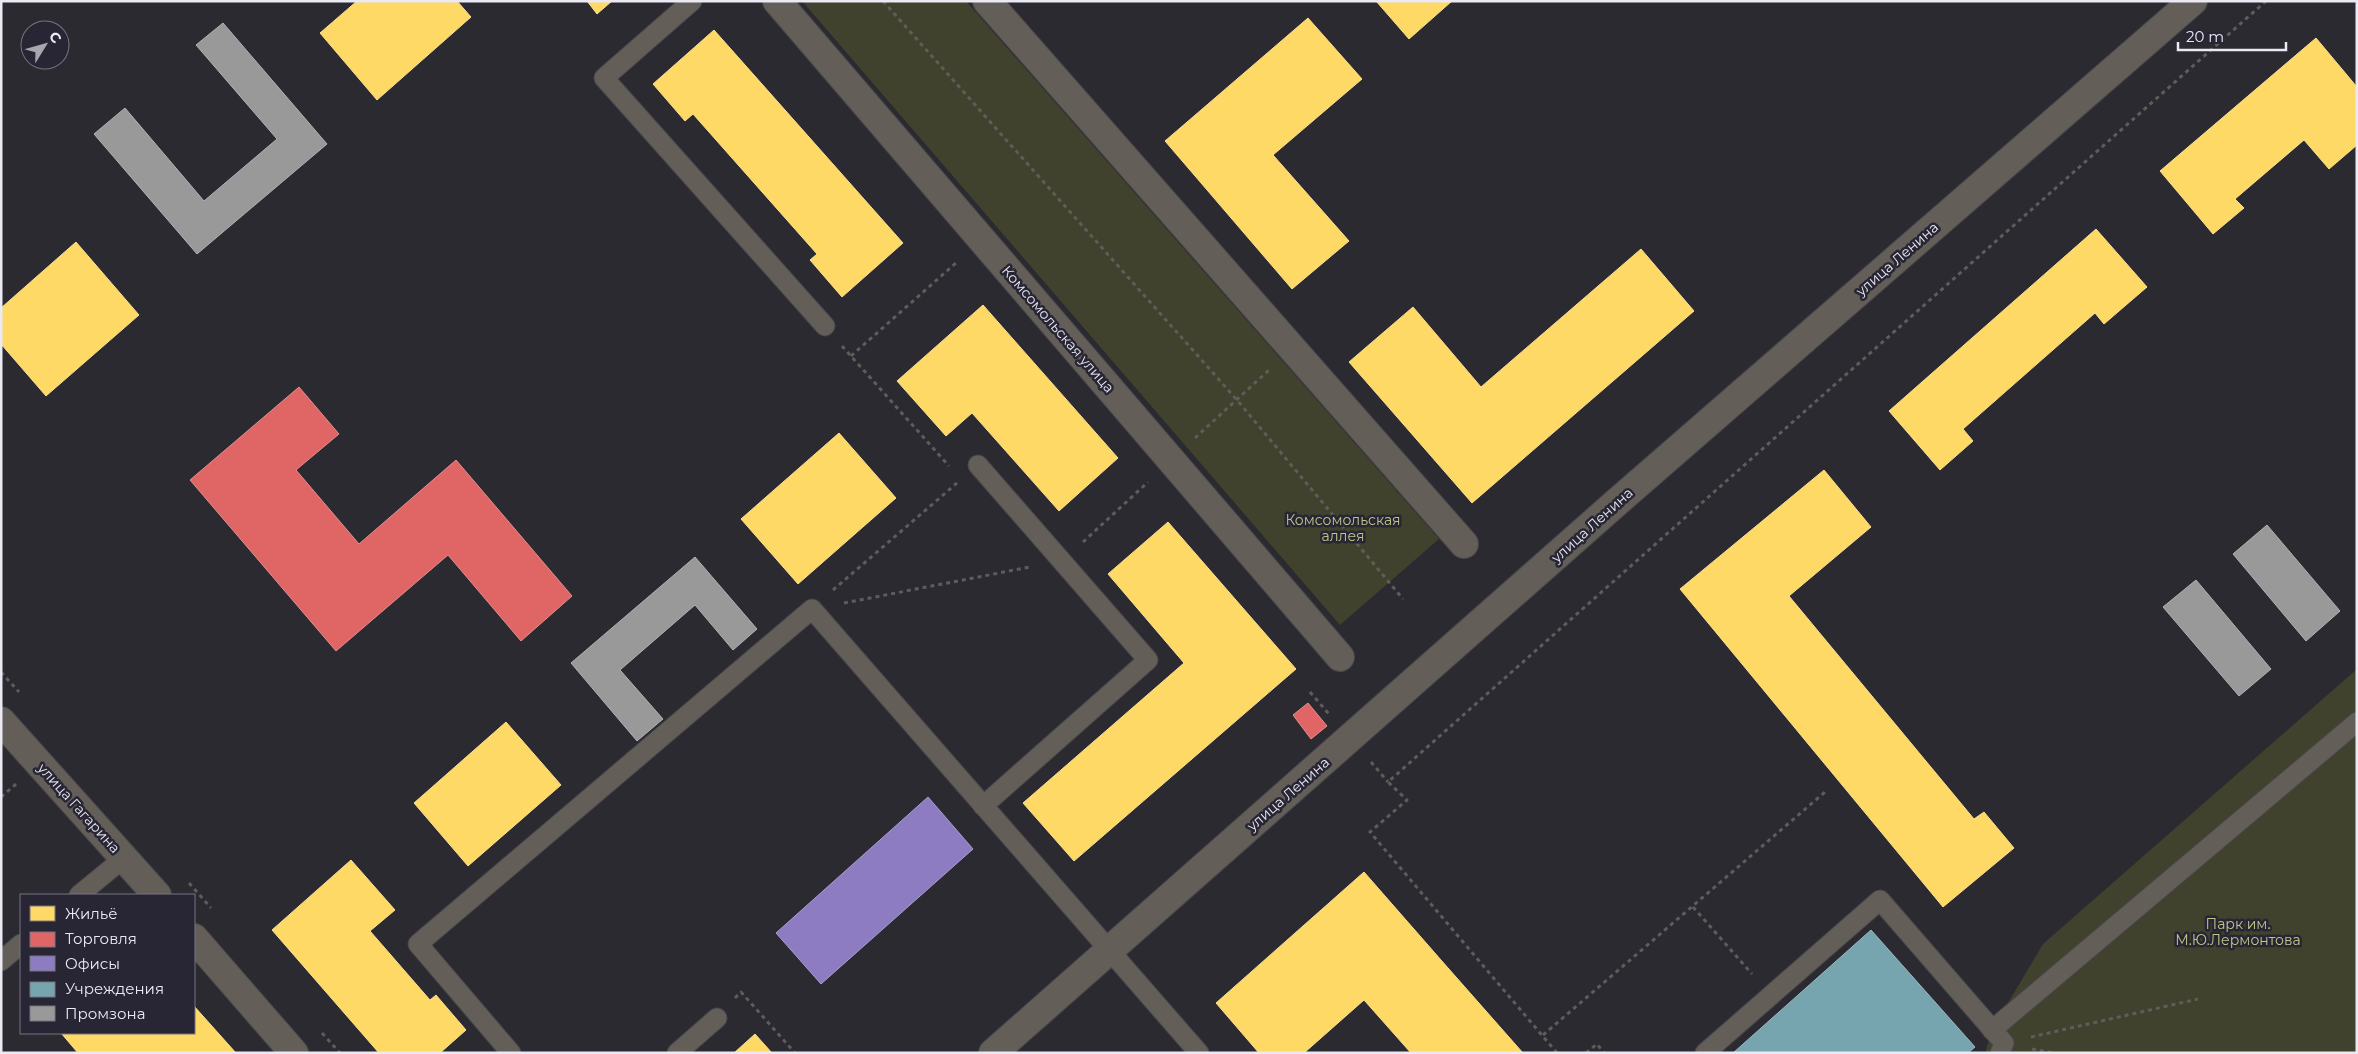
<svg xmlns="http://www.w3.org/2000/svg" width="2358" height="1054" font-family="Montserrat,sans-serif">
  <rect width="100%" height="100%" fill="#2a2a30"/>
  <g fill="#40422d">
    <polygon points="802,1 966,1 1439,539 1340,625"/>
    <polygon points="2357,669 2357,1053 1985,1053 1992,1030 2043,944"/>
  </g>
  <g fill="#ffd966" stroke="#f9de91">
    <polygon points="357,1 457,1 471,17 377,100 320,33"/>
    <polygon points="587,1 612,1 597,14"/>
    <polygon points="1376,1 1452,1 1409,39"/>
    <polygon points="1308,18 1362,79 1273,155 1349,241 1292,289 1165,141"/>
    <polygon points="714,30 903,243 842,297 810,260 817,254 693,114 685,121 653,84"/>
    <polygon points="2316,38 2357,87 2357,145 2329,169 2304,140 2235,199 2244,208 2213,234 2160,171"/>
    <polygon points="2096,229 2147,287 2104,324 2095,313 1963,429 1973,441 1940,470 1889,411"/>
    <polygon points="76,242 139,315 46,396 1,344 1,308"/>
    <polygon points="1641,249 1694,311 1472,503 1349,362 1413,307 1481,387"/>
    <polygon points="983,305 1118,458 1059,511 972,413 946,436 897,381"/>
    <polygon points="839,433 896,498 798,584 741,519"/>
    <polygon points="1824,470 1871,527 1789,596 1974,819 1984,812 2014,848 1943,907 1680,589"/>
    <polygon points="1168,522 1296,669 1074,861 1023,803 1184,663 1108,574"/>
    <polygon points="506,722 561,785 468,866 414,803"/>
    <polygon points="351,860 395,910 370,931 430,1000 436,995 466,1030 440,1053 379,1053 272,930"/>
    <polygon points="1364,872 1441,960 1523,1053 1411,1053 1364,1000 1304,1053 1259,1053 1216,1003"/>
    <polygon points="194,1006 236,1053 78,1053 61,1033 194,1033"/>
    <polygon points="755,1034 772,1053 734,1053"/>
  </g>
  <g fill="#e06666" stroke="#e38e91">
    <polygon points="299,387 339,434 296,470 359,544 456,460 572,596 521,641 448,555 336,651 190,480"/>
    <polygon points="1308,703 1327,726 1311,739 1293,715"/>
  </g>
  <polygon fill="#8e7cc3" stroke="#aa9dd2" points="928,797 973,849 821,984 776,933"/>
  <polygon fill="#76a5af" stroke="#99bac4" points="1871,930 1975,1047 1968,1053 1733,1053"/>
  <g fill="#999" stroke="#b2b1b4">
    <polygon points="223,23 327,144 197,254 94,134 125,108 204,201 277,139 196,45"/>
    <polygon points="2267,525 2340,611 2306,641 2233,554"/>
    <polygon points="695,557 757,629 733,650 695,605 620,670 663,719 637,741 571,663"/>
    <polygon points="2196,580 2271,669 2239,696 2163,607"/>
  </g>
  <g fill="none" stroke-linecap="round" stroke-linejoin="round">
    <defs>
      <g id="service">
        <polyline points="692,1 604,78 825,326"/>
        <polyline points="978,465 1148,660 983,806"/>
        <polyline points="79,895 124,858"/>
        <polyline points="1,961 21,944"/>
        <polyline points="1992,1030 2357,722"/>
        <polyline points="511,1053 418,944 812,609 1199,1053"/>
        <polyline points="677,1053 717,1018"/>
        <polyline points="1705,1053 1880,900 2004,1043 2000,1053"/>
      </g>
      <g id="minor">
        <polyline points="777,1 1340,657"/>
        <polyline points="987,1 1464,544"/>
        <polyline points="1,721 157,895"/>
        <polyline points="194,938 294,1053"/>
        <polyline points="993,1053 1617,502 2193,1"/>
      </g>
    </defs>
    <use href="#service" stroke="#46464b" stroke-width="21"/>
    <use href="#minor" stroke="#46464b" stroke-width="30"/>
    <g stroke="#615c5b" stroke-width="3" stroke-dasharray="4 4" stroke-linecap="butt">
      <polyline points="883,1 1237,400 1403,599"/>
      <polyline points="842,346 949,466"/>
      <polyline points="851,356 957,262"/>
      <polyline points="1195,438 1269,370"/>
      <polyline points="1083,542 1148,482"/>
      <polyline points="833,590 957,483"/>
      <polyline points="844,603 1030,567"/>
      <polyline points="1,672 19,692"/>
      <polyline points="1310,692 1329,714"/>
      <polyline points="1371,762 1388,782"/>
      <polyline points="1,797 16,784"/>
      <polyline points="189,883 211,908"/>
      <polyline points="1693,907 1752,974"/>
      <polyline points="735,998 741,992 795,1053"/>
      <polyline points="322,1033 340,1053"/>
      <polyline points="1543,1035 1825,792"/>
      <polyline points="2031,1037 2198,999"/>
      <polyline points="2032,1049 2053,1053"/>
      <polyline points="1557,1053 1370,832 1407,800 1388,782 2266,1"/>
      <polyline points="1586,1053 1597,1044 1604,1053"/>
    </g>
    <use href="#service" stroke="#645e58" stroke-width="19"/>
    <use href="#minor" stroke="#645e58" stroke-width="28"/>
  </g>
  <g text-anchor="middle" dominant-baseline="central" stroke-width="5" stroke-linejoin="round" paint-order="stroke">
    <g font-size="14" fill="#ebeaf4" stroke="#282634">
      <text transform="translate(1897 259) rotate(-41)">улица Ленина</text>
      <text transform="translate(1058 329) rotate(49)">Комсомольская улица</text>
      <text transform="translate(1592 525) rotate(-42)">улица Ленина</text>
      <text transform="translate(1288 794) rotate(-41)">улица Ленина</text>
      <text transform="translate(79 808) rotate(48)">улица Гагарина</text>
    </g>
    <g font-size="14" fill="#c0c789" stroke="#282634">
      <text x="1343" y="520">Комсомольская<tspan x="1343" dy="16">аллея</tspan></text>
      <text x="2238" y="924">Парк им.<tspan x="2238" dy="16">М.Ю.Лермонтова</tspan></text>
    </g>
  </g>
  <rect width="2358" height="1054" fill="none" stroke="#ebeaf4" stroke-width="5"/>
  <rect x="20" y="894" width="175" height="140" fill="#282634" stroke="#767481"/>
  <rect x="30" y="906" width="25" height="15" fill="#ffd966" stroke="#767481"/>
  <text x="65" y="919" font-size="15" fill="#ebeaf4">Жильё</text>
  <rect x="30" y="932" width="25" height="15" fill="#e06666" stroke="#767481"/>
  <text x="65" y="944" font-size="15" fill="#ebeaf4">Торговля</text>
  <rect x="30" y="956" width="25" height="15" fill="#8e7cc3" stroke="#767481"/>
  <text x="65" y="969" font-size="15" fill="#ebeaf4">Офисы</text>
  <rect x="30" y="982" width="25" height="15" fill="#76a5af" stroke="#767481"/>
  <text x="65" y="994" font-size="15" fill="#ebeaf4">Учреждения</text>
  <rect x="30" y="1006" width="25" height="15" fill="#999999" stroke="#767481"/>
  <text x="65" y="1019" font-size="15" fill="#ebeaf4">Промзона</text>
  <g transform="translate(45 45) rotate(53)"><circle r="24" fill="#282634" stroke="#767481"/>
  <path d="M0-4L9 19L0 12L-9 19Z" fill="#a7a7af"/>
  <text y="-8" font-size="14" font-weight="bold" text-anchor="middle" fill="#ebeaf4">С</text>
  </g>
  <path d="M2178 42v8h108v-8" fill="none" stroke="#ebeaf4" stroke-width="2.5"/>
  <text x="2186" y="42" font-size="15" fill="#ebeaf4" stroke="#282634" stroke-width="4" paint-order="stroke">20 m</text>
</svg>
